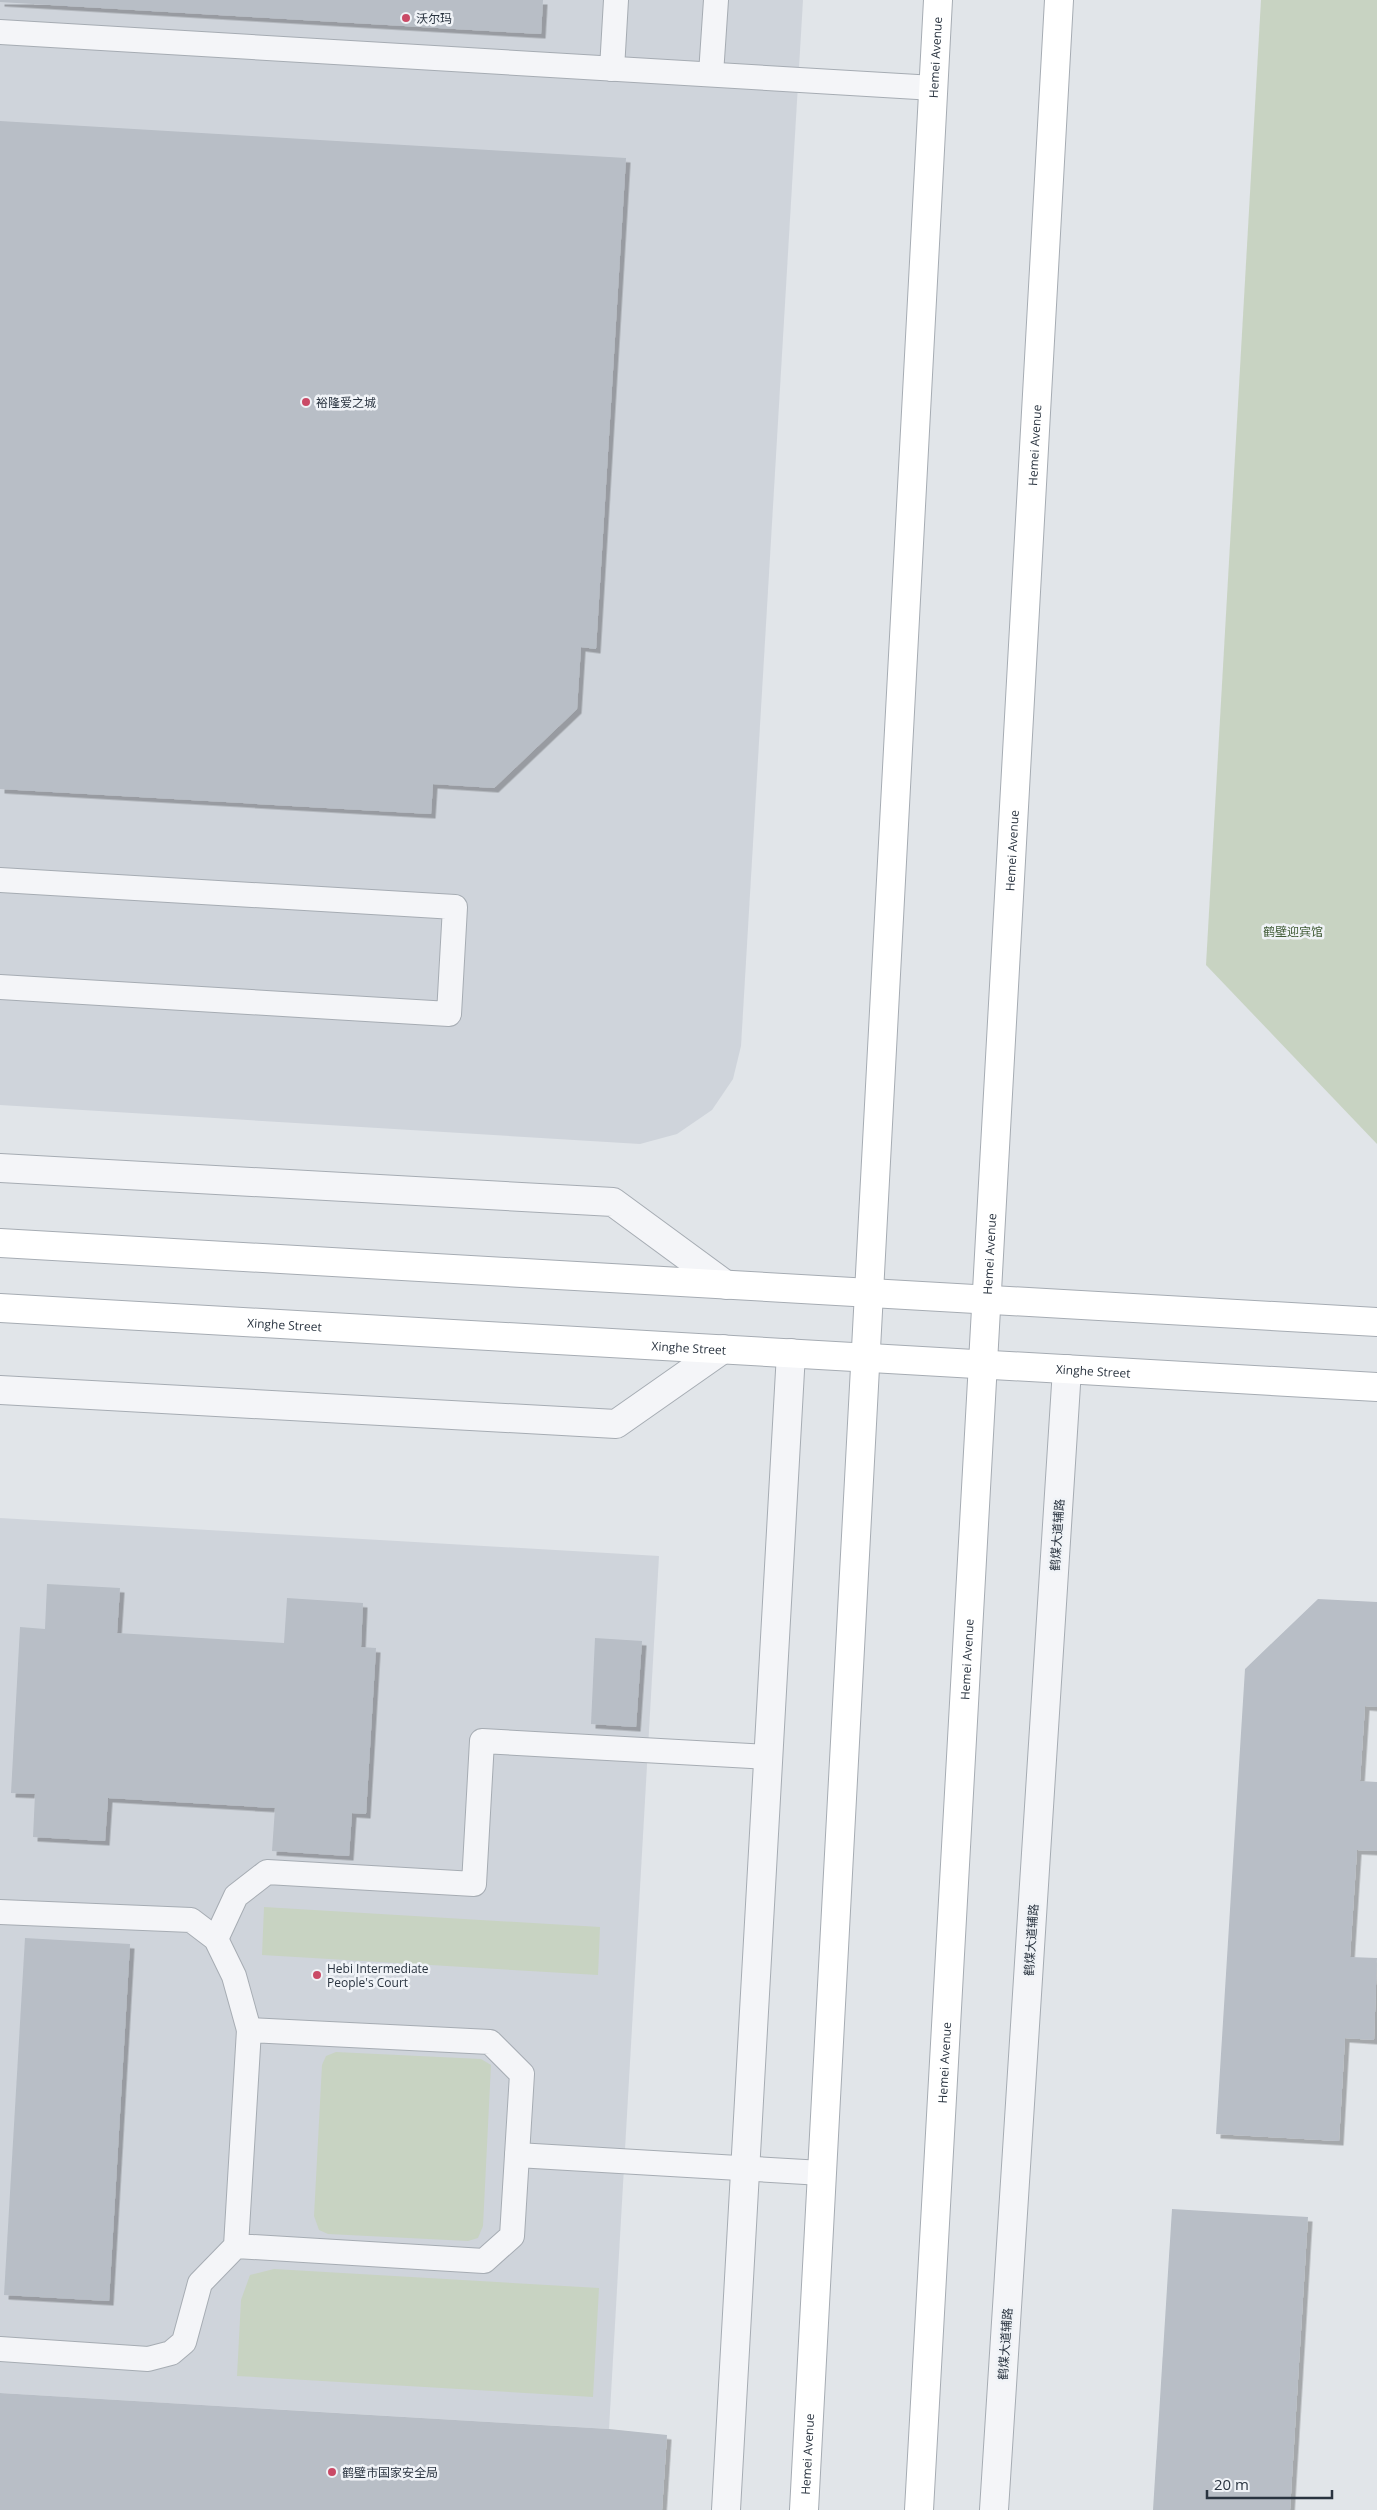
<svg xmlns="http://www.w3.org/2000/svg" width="1377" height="2510" font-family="'Open Sans','Noto Sans SC',sans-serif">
  <defs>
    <filter id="shadow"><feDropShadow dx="4.5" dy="4.5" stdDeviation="0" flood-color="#0004"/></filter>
  </defs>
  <rect width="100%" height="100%" fill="#e1e5e9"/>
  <g fill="#cfd4db">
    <polygon points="0,0 803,0 741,1046 733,1079 712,1110 677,1134 640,1144 0,1105"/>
    <polygon points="0,1518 659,1556 609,2429 0,2393"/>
  </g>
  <g fill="#c8d3c2">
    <polygon points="1261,0 1377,0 1377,1144 1206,965"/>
    <polygon points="264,1907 600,1927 598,1975 262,1955"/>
    <polygon points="336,2052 481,2059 491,2065 483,2226 478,2238 468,2241 328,2234 319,2230 314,2216 322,2065 326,2056"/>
    <polygon points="274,2269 599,2288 593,2397 237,2376 241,2300 250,2275"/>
  </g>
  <g fill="#b8bec6" filter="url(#shadow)">
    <polygon points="0,0 543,0 541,34 0,2"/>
    <polygon points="0,121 626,158 596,649 581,647 577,709 494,788 433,784 431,814 0,789"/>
    <polygon points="47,1584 120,1588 117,1633 284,1643 287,1598 363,1603 361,1647 376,1648 366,1814 352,1813 349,1856 272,1851 275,1808 108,1798 105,1841 33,1837 35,1794 11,1793 20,1627 45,1629"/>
    <polygon points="1318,1599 1377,1602 1377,1707 1365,1706 1360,1781 1377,1782 1377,1851 1357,1850 1350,1957 1377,1958 1374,2040 1345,2038 1339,2141 1216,2134 1245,1669"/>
    <polygon points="595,1638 642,1641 636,1727 591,1724"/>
    <polygon points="25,1938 130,1944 109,2301 4,2295"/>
    <polygon points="1172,2209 1308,2217 1290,2510 1153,2510"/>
    <polygon points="0,2393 609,2429 667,2435 662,2510 0,2510"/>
  </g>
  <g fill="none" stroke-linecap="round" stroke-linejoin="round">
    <defs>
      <g id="lane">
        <polyline points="0,32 934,88"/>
        <polyline points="612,69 616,0"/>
        <polyline points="711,74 716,0"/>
        <polyline points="0,880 455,907 449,1014 0,987"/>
        <polyline points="0,1912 191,1920 216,1939 234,1976 249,2030"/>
        <polyline points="216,1939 236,1896 267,1872 474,1884 482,1741 769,1757"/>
        <polyline points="517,2155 822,2173"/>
        <polyline points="0,2349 148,2359 171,2353 184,2342 200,2283 236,2246 249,2030 490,2042 522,2074 512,2236 484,2261 236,2246"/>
      </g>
      <g id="street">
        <polyline points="0,1168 613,1202 726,1285"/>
        <polyline points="0,1390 616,1424 723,1349"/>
        <polyline points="726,2510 791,1353"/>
        <polyline points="994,2510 1067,1369"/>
      </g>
      <g id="secondary">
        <polyline points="0,1243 1377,1322"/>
        <path id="s1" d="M0,1308L1377,1387"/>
        <path id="s2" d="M804,2510L938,0"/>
        <path id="s3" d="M919,2510L1059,0"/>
      </g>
    </defs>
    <use href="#lane" stroke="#a6acb3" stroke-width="26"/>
    <use href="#street" stroke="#a6acb3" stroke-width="30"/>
    <use href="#secondary" stroke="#a6acb3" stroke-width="30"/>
    <use href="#lane" stroke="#f4f5f8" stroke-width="24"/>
    <use href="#street" stroke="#f4f5f8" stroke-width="28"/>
    <use href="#secondary" stroke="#fff" stroke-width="28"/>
  </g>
  <g fill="#ca4a66" stroke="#f0f3f7" stroke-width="2">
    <circle cx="406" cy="18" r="5"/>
    <circle cx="306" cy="402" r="5"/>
    <circle cx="317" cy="1975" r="5"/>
    <circle cx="332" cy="2472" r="5"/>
  </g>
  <g text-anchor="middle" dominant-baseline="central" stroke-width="5" stroke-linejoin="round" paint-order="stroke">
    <g font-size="12" fill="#2a3440" stroke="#f0f3f7" text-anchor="start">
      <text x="416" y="18">沃尔玛</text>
      <text x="316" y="402">裕隆爱之城</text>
      <text x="327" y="1968">Hebi Intermediate<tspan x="327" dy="14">People's Court</tspan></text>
      <text x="342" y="2472">鹤壁市国家安全局</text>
    </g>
    <g font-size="12" fill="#2a3440" stroke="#f0f3f7">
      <text stroke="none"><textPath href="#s2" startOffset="2456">Hemei Avenue</textPath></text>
      <text stroke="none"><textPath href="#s3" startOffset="2068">Hemei Avenue</textPath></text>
      <text stroke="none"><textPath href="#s3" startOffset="1662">Hemei Avenue</textPath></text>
      <text stroke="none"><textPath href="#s3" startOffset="1258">Hemei Avenue</textPath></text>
      <text stroke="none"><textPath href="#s1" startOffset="285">Xinghe Street</textPath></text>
      <text stroke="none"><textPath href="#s1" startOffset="690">Xinghe Street</textPath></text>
      <text stroke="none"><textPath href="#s1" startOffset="1095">Xinghe Street</textPath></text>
      <text transform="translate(1057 1535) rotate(-86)">鹤煤大道辅路</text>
      <text stroke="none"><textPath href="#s3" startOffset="852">Hemei Avenue</textPath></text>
      <text transform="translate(1031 1940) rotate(-86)">鹤煤大道辅路</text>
      <text stroke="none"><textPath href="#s3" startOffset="448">Hemei Avenue</textPath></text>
      <text transform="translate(1005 2344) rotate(-86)">鹤煤大道辅路</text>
      <text stroke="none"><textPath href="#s2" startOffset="56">Hemei Avenue</textPath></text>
    </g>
    <g font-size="12" fill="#415c37" stroke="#f0f3f7">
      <text x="1293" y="931">鹤壁迎宾馆</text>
    </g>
  </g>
  <path d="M1207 2490v8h125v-8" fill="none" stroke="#2a3440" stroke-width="2.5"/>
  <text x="1214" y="2490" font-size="15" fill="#2a3440" stroke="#f0f3f7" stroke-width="4" paint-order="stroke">20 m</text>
</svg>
